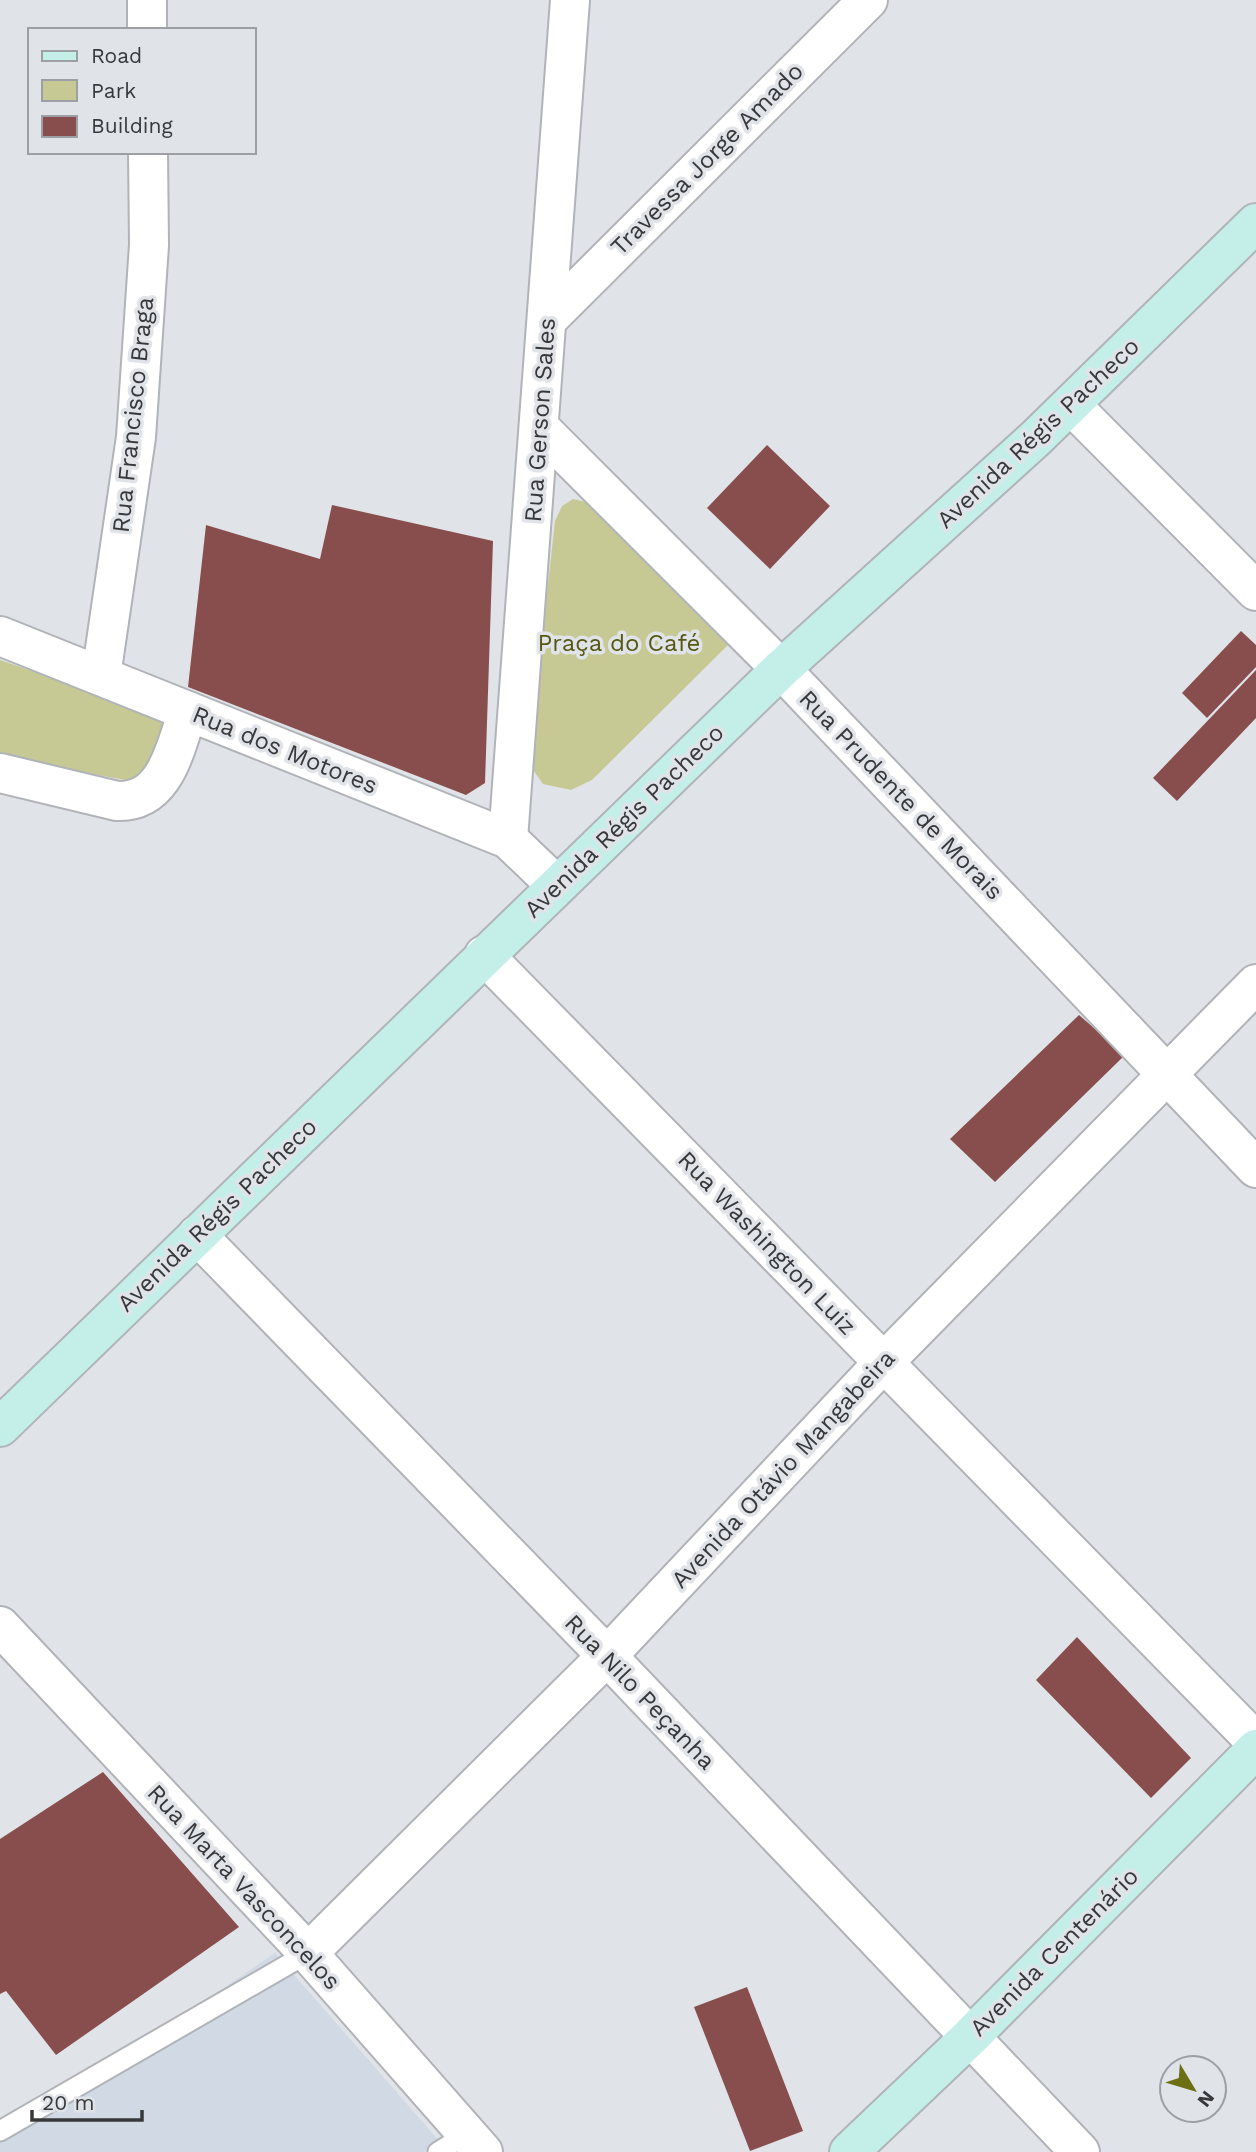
<svg xmlns="http://www.w3.org/2000/svg" width="1256" height="2152" font-family="'Work Sans',sans-serif">
  <rect width="100%" height="100%" fill="#e0e4e9"/>
  <polygon fill="#d1d9e4" points="275,1953 440,2142 424,2152 0,2152 0,2141"/>
  <g fill="#c7c995">
    <polygon points="573,499 586,502 731,642 592,780 571,790 543,784 528,763 555,521 562,506"/>
    <polygon points="0,660 158,714 167,723 150,778 136,782 0,757"/>
  </g>
  <g fill="#884e4d">
    <polygon points="767,445 830,506 770,569 707,508"/>
    <polygon points="332,505 493,541 485,783 466,795 188,687 206,525 320,559"/>
    <polygon points="1241,631 1256,645 1256,667 1207,718 1182,693"/>
    <polygon points="1256,670 1256,718 1177,801 1153,778"/>
    <polygon points="1079,1015 1125,1055 995,1182 950,1139"/>
    <polygon points="1077,1637 1191,1758 1151,1798 1036,1680"/>
    <polygon points="103,1772 239,1927 56,2055 6,1991 0,1994 0,1839"/>
    <polygon points="747,1987 803,2131 750,2151 694,2007"/>
  </g>
  <g fill="none" stroke-linecap="round" stroke-linejoin="round">
    <defs>
      <g id="lane">
        <polyline points="0,2131 308,1953"/>
        <polyline points="438,2152 467,2134"/>
      </g>
      <g id="street">
        <polyline points="147,0 147,30"/>
        <polyline points="547,320 868,0"/>
        <polyline points="1071,405 1256,591"/>
        <polyline points="540,428 781,669 1256,1168"/>
        <polyline points="0,636 508,839 556,885"/>
        <polyline points="101,676 136,437 149,245 148,152"/>
        <path d="M0,773L117,801C166,803 175,748 188,711"/>
        <polyline points="508,839 570,0"/>
        <polyline points="484,955 1256,1742"/>
        <polyline points="197,1235 607,1656 1080,2152"/>
        <polyline points="0,1626 308,1953 483,2152"/>
        <polyline points="308,1953 607,1656 884,1362 1256,984"/>
      </g>
      <g id="secondary">
        <polyline points="0,1427 781,669 1036,438 1256,223"/>
        <polyline points="849,2152 969,2038 1256,1749"/>
      </g>
    </defs>
    <use href="#lane" stroke="#b0b3b8" stroke-width="23"/>
    <use href="#street" stroke="#b0b3b8" stroke-width="42"/>
    <use href="#secondary" stroke="#b0b3b8" stroke-width="42"/>
    <use href="#lane" stroke="#fff" stroke-width="19"/>
    <use href="#street" stroke="#fff" stroke-width="38"/>
    <use href="#secondary" stroke="#c3efe8" stroke-width="38"/>
  </g>
  <g text-anchor="middle" dominant-baseline="central" stroke-width="7" stroke-linejoin="round" paint-order="stroke">
    <g font-size="24" fill="#37383a" stroke="#e0e4e9">
      <text transform="translate(707 159) rotate(-45)">Travessa Jorge Amado</text>
      <text transform="translate(133 415) rotate(-84)">Rua Francisco Braga</text>
      <text transform="translate(540 420) rotate(-86)">Rua Gerson Sales</text>
      <text transform="translate(1038 433) rotate(-43)">Avenida Régis Pacheco</text>
      <text transform="translate(285 750) rotate(22)">Rua dos Motores</text>
      <text transform="translate(901 795) rotate(46)">Rua Prudente de Morais</text>
      <text transform="translate(624 821) rotate(-44)">Avenida Régis Pacheco</text>
      <text transform="translate(217 1215) rotate(-44)">Avenida Régis Pacheco</text>
      <text transform="translate(767 1243) rotate(46)">Rua Washington Luiz</text>
      <text transform="translate(783 1469) rotate(-47)">Avenida Otávio Mangabeira</text>
      <text transform="translate(640 1692) rotate(46)">Rua Nilo Peçanha</text>
      <text transform="translate(244 1887) rotate(47)">Rua Marta Vasconcelos</text>
      <text transform="translate(1054 1952) rotate(-45)">Avenida Centenário</text>
    </g>
    <g font-size="24" fill="#565713" stroke="#e0e4e9">
      <text x="619" y="643">Praça do Café</text>
    </g>
  </g>
  <rect x="28" y="28" width="228" height="126" fill="#e0e4e9" stroke="#9c9fa3" stroke-width="2"/>
  <rect x="42" y="51" width="35" height="10" fill="#c3efe8" stroke="#9c9fa3" stroke-width="2"/>
  <text x="91" y="63" font-size="21" fill="#37383a">Road</text>
  <rect x="42" y="80" width="35" height="21" fill="#c7c995" stroke="#9c9fa3" stroke-width="2"/>
  <text x="91" y="98" font-size="21" fill="#37383a">Park</text>
  <rect x="42" y="116" width="35" height="21" fill="#884e4d" stroke="#9c9fa3" stroke-width="2"/>
  <text x="91" y="133" font-size="21" fill="#37383a">Building</text>
  <g transform="translate(1193 2089) rotate(128)"><circle r="33" fill="#e0e4e9" stroke="#9c9fa3" stroke-width="2"/>
  <path d="M0-5L12 26L0 18L-12 26Z" fill="#6c6f13"/>
  <text y="-10" font-size="19" font-weight="bold" text-anchor="middle" fill="#37383a">N</text>
  </g>
  <path d="M32 2110v10h110v-10" fill="none" stroke="#37383a" stroke-width="3.5"/>
  <text x="42" y="2110" font-size="21" fill="#37383a" stroke="#e0e4e9" stroke-width="5" paint-order="stroke">20 m</text>
</svg>
